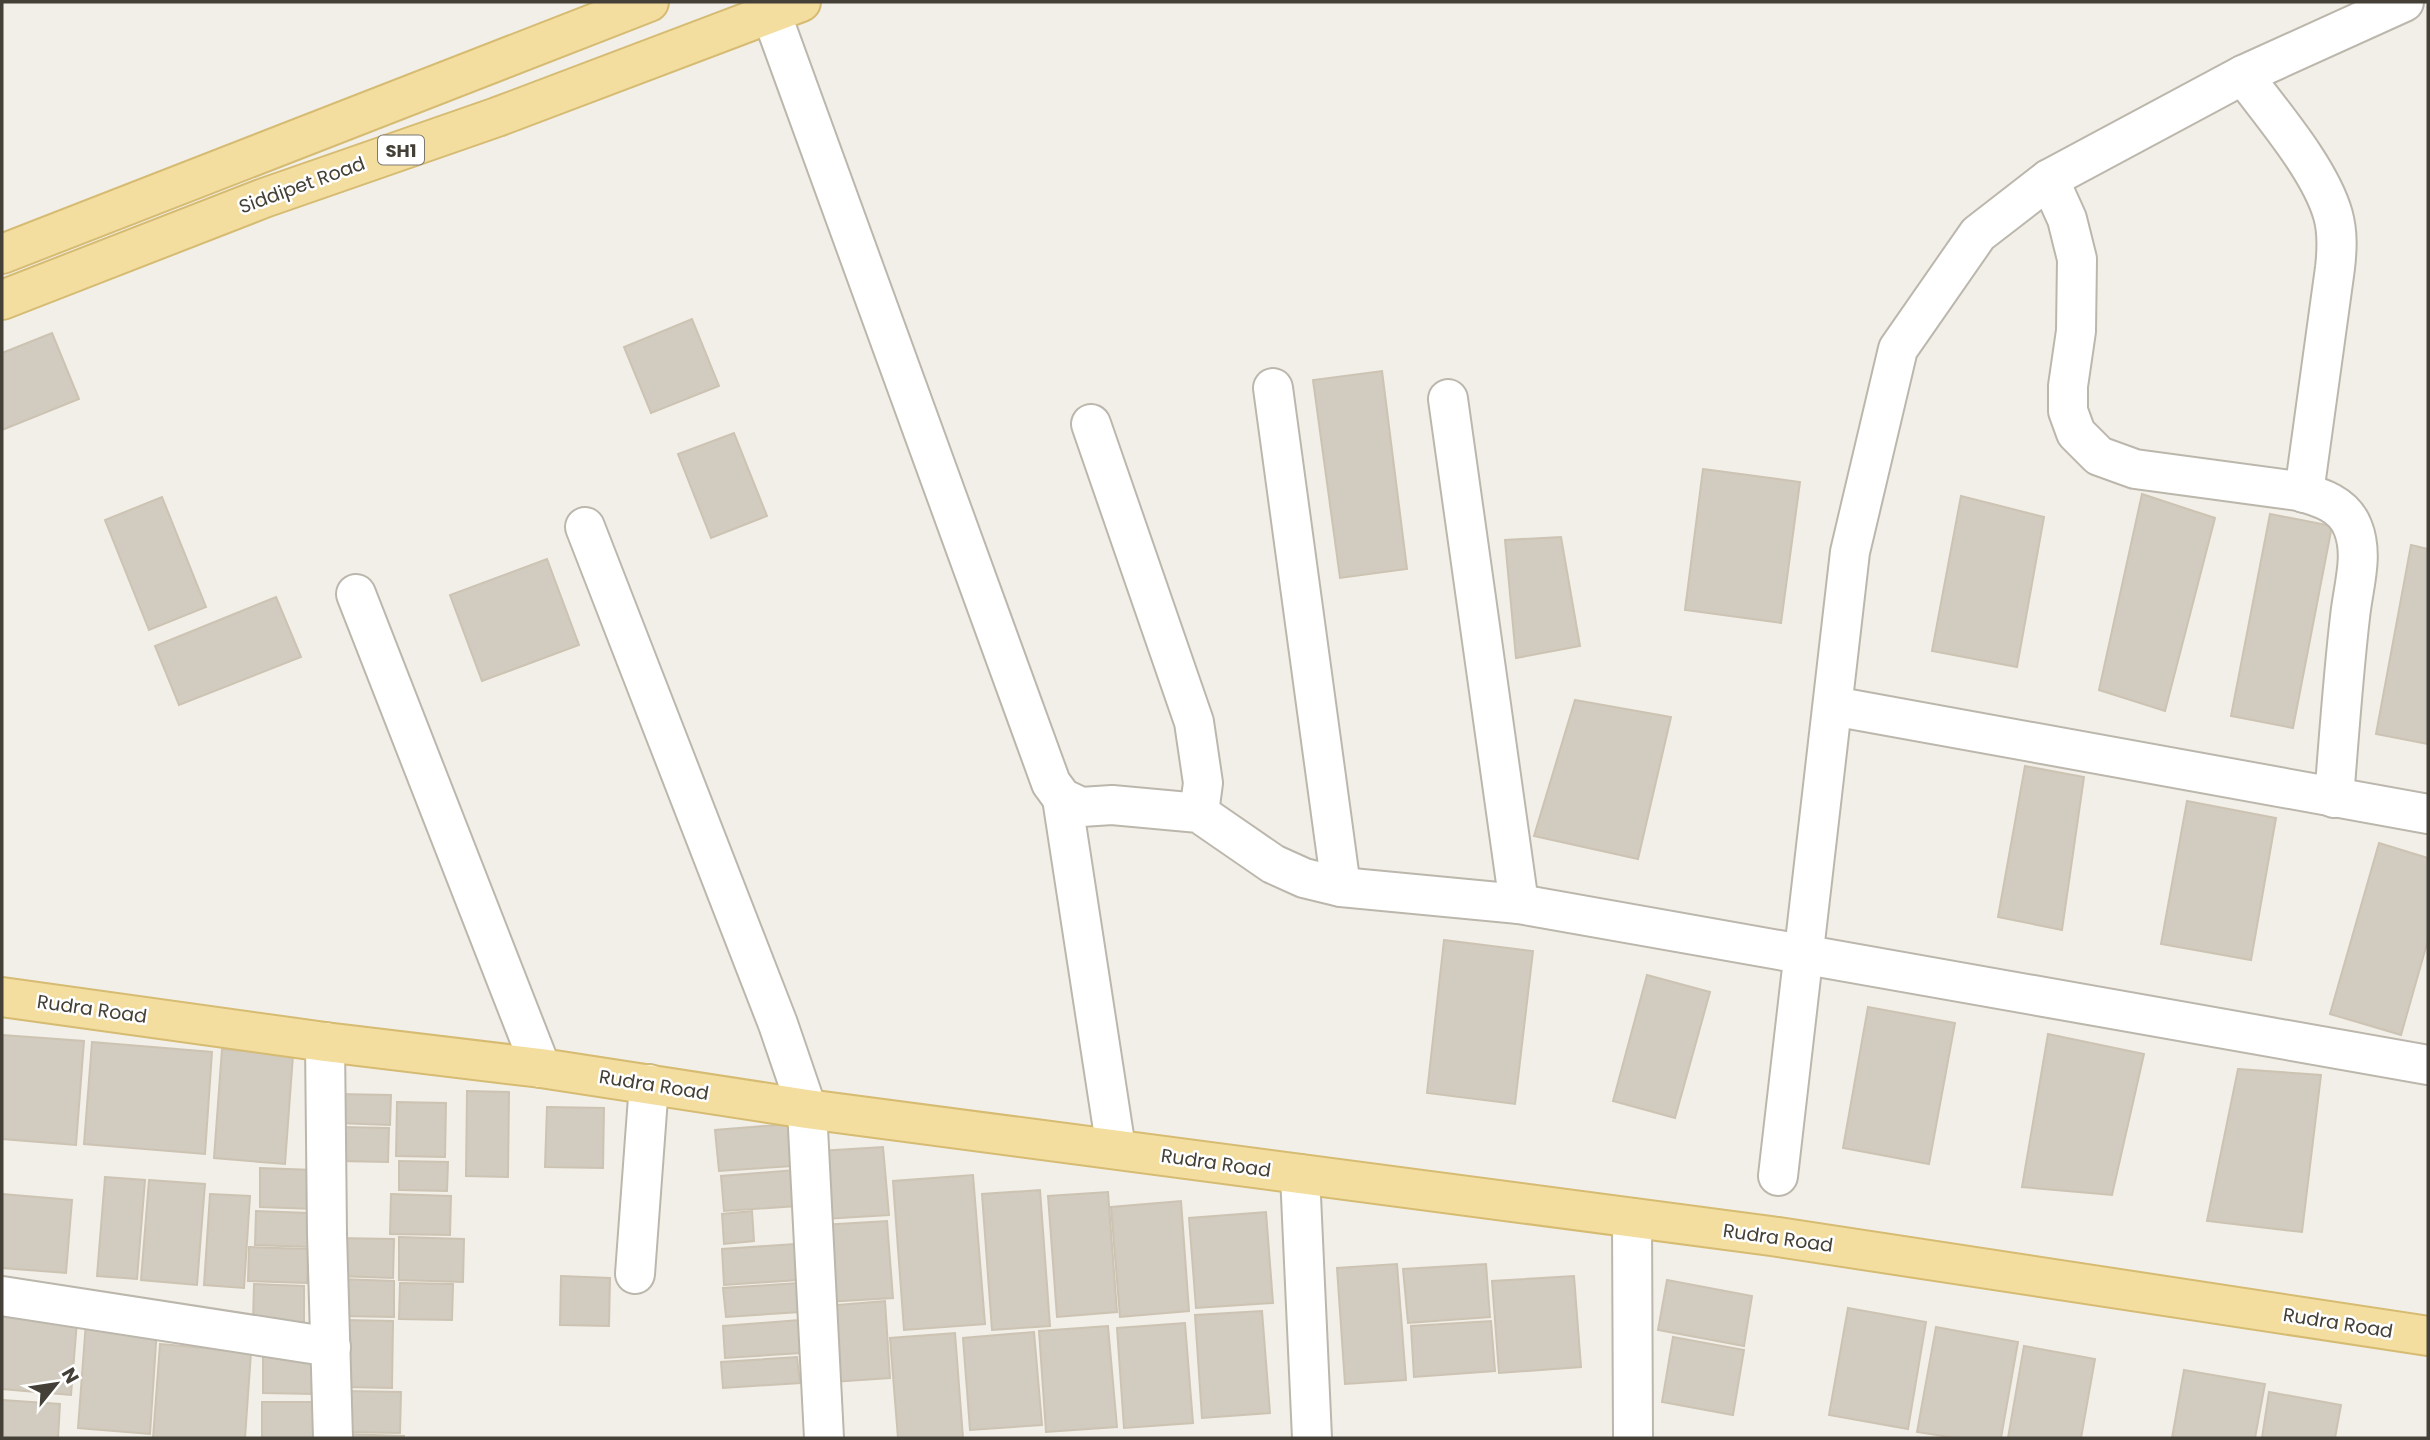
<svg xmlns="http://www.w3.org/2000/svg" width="2430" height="1440" font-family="Poppins,sans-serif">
  <rect width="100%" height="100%" fill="#f2efe8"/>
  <g fill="#d2cbbf" stroke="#ccc3b3" stroke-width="2">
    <polygon points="692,319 719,386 651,413 624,347"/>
    <polygon points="52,333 79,399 2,430 2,353"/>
    <polygon points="1382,371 1407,569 1340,578 1313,380"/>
    <polygon points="734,433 767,516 711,538 678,454"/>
    <polygon points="1703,469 1800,482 1781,623 1685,610"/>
    <polygon points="2142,494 2215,518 2165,711 2099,690"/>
    <polygon points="1961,496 2044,517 2017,667 1932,651"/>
    <polygon points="162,497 206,607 149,630 105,520"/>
    <polygon points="2270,514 2332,526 2293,728 2231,716"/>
    <polygon points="1561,537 1580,646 1516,658 1505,540"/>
    <polygon points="2411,545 2428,549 2428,744 2376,734"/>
    <polygon points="547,559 579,645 482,681 450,595"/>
    <polygon points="276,597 301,657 179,705 155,646"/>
    <polygon points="1575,700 1671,717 1638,859 1534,836"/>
    <polygon points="2025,766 2084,777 2062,930 1998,917"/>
    <polygon points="2187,801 2276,818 2251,960 2161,944"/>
    <polygon points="2379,843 2428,858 2428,940 2401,1035 2330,1014"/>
    <polygon points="1444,940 1533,951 1515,1104 1427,1093"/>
    <polygon points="1647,975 1710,992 1675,1118 1613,1101"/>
    <polygon points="1868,1007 1955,1023 1929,1164 1843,1148"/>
    <polygon points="2048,1034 2144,1054 2112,1195 2022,1187"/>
    <polygon points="2,1035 84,1041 76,1145 2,1139"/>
    <polygon points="92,1042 212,1052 205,1154 84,1144"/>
    <polygon points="222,1049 293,1055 285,1164 214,1158"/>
    <polygon points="2238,1069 2321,1075 2302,1232 2207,1221"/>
    <polygon points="467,1091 509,1092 508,1177 466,1176"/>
    <polygon points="337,1094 391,1095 390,1125 336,1123"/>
    <polygon points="397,1102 446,1103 445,1157 396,1156"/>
    <polygon points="547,1107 604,1108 603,1168 545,1167"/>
    <polygon points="789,1124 792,1166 719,1171 715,1130"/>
    <polygon points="340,1127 389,1128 388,1162 339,1161"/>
    <polygon points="883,1147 889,1215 824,1219 819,1151"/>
    <polygon points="399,1161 448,1162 447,1191 399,1190"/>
    <polygon points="260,1168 314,1170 313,1209 260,1207"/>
    <polygon points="795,1170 797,1206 724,1211 721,1176"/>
    <polygon points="973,1175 985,1324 904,1330 893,1181"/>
    <polygon points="105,1177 145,1180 137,1279 97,1276"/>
    <polygon points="149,1180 205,1184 197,1285 141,1280"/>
    <polygon points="1040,1190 1050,1326 992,1330 982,1194"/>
    <polygon points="1108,1192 1117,1312 1057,1317 1048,1196"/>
    <polygon points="2,1194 72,1200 66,1273 2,1268"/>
    <polygon points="210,1194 250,1196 244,1288 204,1285"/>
    <polygon points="391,1194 451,1196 450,1235 390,1234"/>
    <polygon points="1181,1201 1189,1311 1120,1317 1111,1207"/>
    <polygon points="256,1211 310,1213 310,1247 255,1245"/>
    <polygon points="752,1211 754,1241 724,1244 722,1214"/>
    <polygon points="1266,1212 1273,1303 1196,1308 1189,1218"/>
    <polygon points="887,1221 893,1298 827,1302 821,1225"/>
    <polygon points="399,1237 464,1239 463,1282 399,1280"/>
    <polygon points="337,1238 394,1239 393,1278 336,1276"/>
    <polygon points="795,1244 798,1280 724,1285 722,1249"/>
    <polygon points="249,1247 308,1249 307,1283 248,1281"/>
    <polygon points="1397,1264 1406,1380 1345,1384 1337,1268"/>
    <polygon points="1486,1264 1490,1317 1408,1323 1403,1269"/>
    <polygon points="561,1276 610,1278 609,1326 560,1325"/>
    <polygon points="1574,1276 1581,1367 1499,1373 1492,1281"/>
    <polygon points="340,1279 394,1281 394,1317 339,1316"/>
    <polygon points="1667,1280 1752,1296 1744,1346 1658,1330"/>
    <polygon points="400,1283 453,1284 452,1320 399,1319"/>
    <polygon points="798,1283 800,1312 726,1317 723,1288"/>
    <polygon points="254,1284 304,1286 304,1323 253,1322"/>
    <polygon points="885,1301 890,1378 832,1382 826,1306"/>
    <polygon points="1848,1308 1926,1322 1908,1429 1829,1415"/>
    <polygon points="1262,1311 1270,1413 1202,1418 1195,1315"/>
    <polygon points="2,1316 77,1321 71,1395 2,1389"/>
    <polygon points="345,1320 393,1321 392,1388 344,1387"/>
    <polygon points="799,1320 801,1353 725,1358 723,1326"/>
    <polygon points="1491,1321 1495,1371 1414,1377 1411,1326"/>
    <polygon points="86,1322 157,1328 150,1434 78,1428"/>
    <polygon points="1185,1323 1193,1423 1124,1428 1117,1328"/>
    <polygon points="1108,1326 1117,1427 1046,1432 1039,1331"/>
    <polygon points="1936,1327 2018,1342 2001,1438 1955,1438 1917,1432"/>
    <polygon points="1034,1332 1042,1425 970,1430 963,1338"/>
    <polygon points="955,1333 963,1438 898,1438 890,1338"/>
    <polygon points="1673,1337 1744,1350 1733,1415 1662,1402"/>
    <polygon points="160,1344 251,1352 245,1438 153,1438"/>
    <polygon points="2024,1346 2095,1359 2081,1438 2008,1438"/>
    <polygon points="263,1356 315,1356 314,1394 263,1393"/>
    <polygon points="797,1357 800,1383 723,1388 721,1362"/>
    <polygon points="2184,1370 2265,1384 2255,1438 2172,1438"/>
    <polygon points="345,1391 401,1392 400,1433 343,1432"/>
    <polygon points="2269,1392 2341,1405 2335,1438 2262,1438"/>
    <polygon points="2,1400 60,1404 58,1438 2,1438"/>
    <rect x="262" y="1402" width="51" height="36"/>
    <polygon points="345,1434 404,1436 404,1438 345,1438"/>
  </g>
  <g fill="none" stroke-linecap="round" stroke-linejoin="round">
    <defs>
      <g id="minor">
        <polyline points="771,13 1051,783 1062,798 1081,807 1112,805 1199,813 1273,864 1304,878 1341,887 1519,904 2428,1065"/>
        <path d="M2243,75C2272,114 2320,169 2333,215C2338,233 2337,250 2335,268L2304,493"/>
        <path d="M2049,179L2067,219L2077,259L2076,331L2068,386V411L2076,433L2099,456L2135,469L2298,491C2320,497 2344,504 2353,528C2364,556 2353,587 2350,617C2343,677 2339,737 2334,798"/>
        <polyline points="1273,388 1341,887"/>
        <polyline points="1448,399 1519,904"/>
        <polyline points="1091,424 1194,722 1203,783 1199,813"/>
        <polyline points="585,527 778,1024 807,1109 824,1438"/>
        <polyline points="356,594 541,1068"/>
        <polyline points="1833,706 2428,814"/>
        <polyline points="1062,798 1116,1149"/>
        <polyline points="325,1042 327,1234 333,1438"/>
        <polyline points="1300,1174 1312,1438"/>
        <polyline points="1778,1176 1850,552 1898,349 1978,234 2049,179 2243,75 2404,2"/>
        <polyline points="1632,1218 1633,1438"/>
        <polyline points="635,1274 649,1084"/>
        <polyline points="2,1296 331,1347"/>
      </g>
      <g id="major">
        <polyline points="2,254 649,2"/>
        <polyline points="2,300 264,198 497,117 801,2"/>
        <polyline points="2,997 325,1042 541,1068 807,1109 1771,1236 2428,1336"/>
      </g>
    </defs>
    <use href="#minor" stroke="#bcb7ac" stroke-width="42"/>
    <use href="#major" stroke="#d6bb72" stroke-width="42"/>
    <use href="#minor" stroke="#fff" stroke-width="38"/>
    <use href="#major" stroke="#f3dea0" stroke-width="38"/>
  </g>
  <g text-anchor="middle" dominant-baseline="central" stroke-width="5" stroke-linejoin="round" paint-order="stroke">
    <rect fill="#fff" stroke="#7c7973" stroke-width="2" x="378" y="135.5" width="46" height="29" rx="5"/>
    <g font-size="18" font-weight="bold" fill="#444037">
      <text x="401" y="150">SH1</text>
    </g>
    <g font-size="19" fill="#444037" stroke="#fff">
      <text transform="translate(302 185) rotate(-20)">Siddipet Road</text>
      <text transform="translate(92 1009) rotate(8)">Rudra Road</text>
      <text transform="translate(654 1085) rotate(9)">Rudra Road</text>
      <text transform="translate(1216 1163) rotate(8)">Rudra Road</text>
      <text transform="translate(1778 1238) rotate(8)">Rudra Road</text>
      <text transform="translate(2338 1323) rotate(9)">Rudra Road</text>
    </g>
  </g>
  <rect width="2430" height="1440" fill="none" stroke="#444037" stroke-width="7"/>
  <g transform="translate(56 1384) rotate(60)" stroke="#ffffff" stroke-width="5" paint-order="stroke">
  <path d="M0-5L12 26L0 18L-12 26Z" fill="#444037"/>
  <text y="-10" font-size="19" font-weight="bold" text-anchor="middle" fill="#444037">N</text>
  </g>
</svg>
